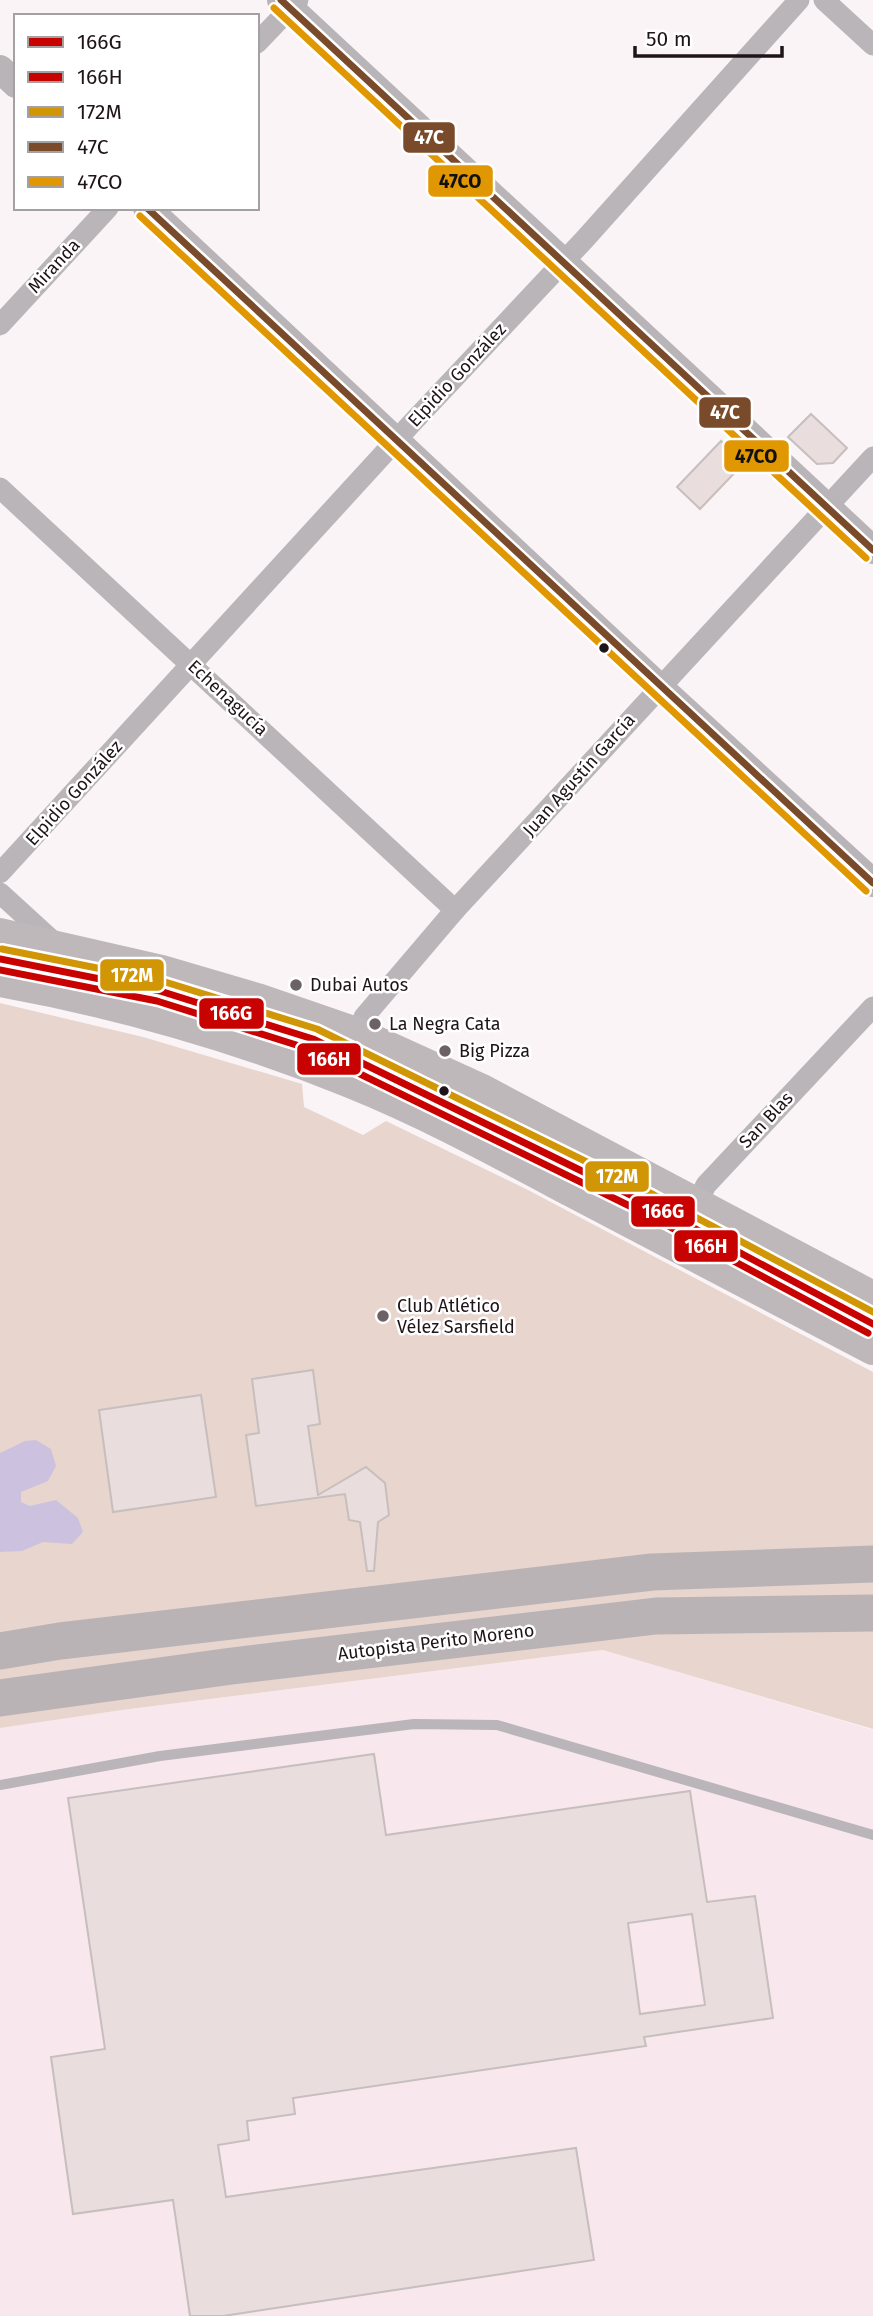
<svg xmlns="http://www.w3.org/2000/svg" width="873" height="2316" font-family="'Fira Sans',sans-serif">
  <rect width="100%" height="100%" fill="#faf4f6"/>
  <polygon fill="#f8e7ec" points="604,1650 873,1730 873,2316 0,2316 0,1728 122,1710"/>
  <polygon fill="#e7d5ce" points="0,1003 143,1037 302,1084 304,1107 363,1135 386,1121 528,1190 873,1372 873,1729 603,1650 122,1710 0,1728"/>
  <polygon fill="#ccc2df" points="36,1440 51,1449 56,1466 48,1481 21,1492 21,1502 30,1506 56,1500 78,1518 83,1532 72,1544 43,1542 22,1551 0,1552 0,1453 25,1441"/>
  <g fill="#e9dddd" stroke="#c7bebe" stroke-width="2" fill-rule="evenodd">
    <polygon points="811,414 847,448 833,463 817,464 788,437"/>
    <polygon points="721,441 744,463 700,509 677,487"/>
    <polygon points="313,1370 320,1424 308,1426 318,1495 366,1467 385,1483 389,1515 378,1522 374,1571 367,1571 360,1522 349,1520 345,1494 256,1506 246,1435 259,1433 252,1379"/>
    <polygon points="201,1395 216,1497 113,1512 99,1410"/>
    <path d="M374,1754L386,1835L690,1791L707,1902L755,1896L773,2018L644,2037L646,2046L293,2098L295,2114L247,2121L249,2140L218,2145L226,2197L576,2148L594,2260L223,2316H190L173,2200L73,2214L51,2057L105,2049L68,1798ZM692,1914L705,2005L640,2014L628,1923Z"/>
  </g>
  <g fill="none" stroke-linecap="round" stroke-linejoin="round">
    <g stroke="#b9b5b9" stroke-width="10">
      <polyline points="0,959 160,991 313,1039 649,1204 873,1324"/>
      <polyline points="0,1785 160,1756 414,1724 497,1725 873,1835"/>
    </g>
    <g stroke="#b9b5b9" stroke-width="21">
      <polyline points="824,0 873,45"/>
      <polyline points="257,43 298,0"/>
      <polyline points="0,325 108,208"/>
      <polyline points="0,488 455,910"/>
      <polyline points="0,873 411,424 584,240 799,0"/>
      <polyline points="0,893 57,945"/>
      <polyline points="348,1081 364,1017 455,910 873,457"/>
      <polyline points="676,1245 706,1185 873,1007"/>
    </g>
    <g stroke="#b9b4b8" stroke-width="28">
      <polyline points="281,0 873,550"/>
      <polyline points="0,69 16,84"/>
      <polyline points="147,208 660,688 873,883"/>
    </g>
    <g stroke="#beb8bb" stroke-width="32">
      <polyline points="0,934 162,971 257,999 359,1034 480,1089 873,1297"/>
      <path d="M0,981C117,1002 240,1037 350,1082C427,1113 500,1153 573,1192C673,1244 773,1296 873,1349"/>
    </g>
    <g stroke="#b9b3b6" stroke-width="37">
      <polyline points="0,1651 60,1641 652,1572 873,1564"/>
      <polyline points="0,1698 232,1666 656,1616 873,1613"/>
    </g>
    <defs>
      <polyline id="bus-1" points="0,959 160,991 313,1039 649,1204 873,1324"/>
      <polyline id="bus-2" points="0,970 157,1001 309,1049 644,1213 868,1333"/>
      <polyline id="bus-3" points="2,949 162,981 317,1029 654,1195 873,1312"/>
      <g id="bus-4">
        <polyline points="281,0 873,550"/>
        <polyline points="147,208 873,883"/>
      </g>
      <g id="bus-5">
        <polyline points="274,8 866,558"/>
        <polyline points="140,216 866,891"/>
      </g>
    </defs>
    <use href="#bus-1" stroke="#fff" stroke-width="12"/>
    <use href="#bus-2" stroke="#fff" stroke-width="12"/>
    <use href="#bus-3" stroke="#fff" stroke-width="12"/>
    <use href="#bus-4" stroke="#fff" stroke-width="12"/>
    <use href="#bus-5" stroke="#fff" stroke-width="12"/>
    <use href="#bus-1" stroke="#c70201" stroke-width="7"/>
    <use href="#bus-2" stroke="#c70201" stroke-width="7"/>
    <use href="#bus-3" stroke="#d19605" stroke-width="7"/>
    <use href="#bus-4" stroke="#7a4b2a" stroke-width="7"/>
    <use href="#bus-5" stroke="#e19702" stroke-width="7"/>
  </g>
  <g fill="#1f1418" stroke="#fff" stroke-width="2.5">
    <circle cx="604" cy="648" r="6"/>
    <circle cx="444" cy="1091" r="6"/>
  </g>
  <g fill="#6c6266" stroke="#fff" stroke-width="2.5">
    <circle cx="296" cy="985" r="7"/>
    <circle cx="375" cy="1024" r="7"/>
    <circle cx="445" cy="1051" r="7"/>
    <circle cx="383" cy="1316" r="7"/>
  </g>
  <g text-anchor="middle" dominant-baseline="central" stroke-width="5" stroke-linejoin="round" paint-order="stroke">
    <g font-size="18" fill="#1f1418" stroke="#fff">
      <text transform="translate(54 266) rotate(-47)">Miranda</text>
      <text transform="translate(457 375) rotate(-47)">Elpidio González</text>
      <text transform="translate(228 698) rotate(43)">Echenagucía</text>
      <text transform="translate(579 775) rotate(-48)">Juan Agustín García</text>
      <text transform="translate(74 793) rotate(-48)">Elpidio González</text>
      <text transform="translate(766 1120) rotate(-47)">San Blas</text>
      <text transform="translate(436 1642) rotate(-7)">Autopista Perito Moreno</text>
    </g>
    <g font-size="18" fill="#1f1418" stroke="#fff" text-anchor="start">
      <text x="310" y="985">Dubai Autos</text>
      <text x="389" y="1024">La Negra Cata</text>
      <text x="459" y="1051">Big Pizza</text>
      <text x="397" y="1306">Club Atlético<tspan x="397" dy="21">Vélez Sarsfield</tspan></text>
    </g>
  </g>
  <g stroke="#fff" stroke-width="2.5">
    <rect x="402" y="121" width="54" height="33" rx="7" fill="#7a4b2a"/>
    <rect x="427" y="164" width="67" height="34" rx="7" fill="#e19702"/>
    <rect x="698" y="396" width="54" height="33" rx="7" fill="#7a4b2a"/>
    <rect x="723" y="439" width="67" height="34" rx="7" fill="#e19702"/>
    <rect x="99" y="958" width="66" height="34" rx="7" fill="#d19605"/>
    <rect x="198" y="997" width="67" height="33" rx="7" fill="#c70201"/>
    <rect x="296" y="1042" width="66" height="34" rx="7" fill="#c70201"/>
    <rect x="584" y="1160" width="66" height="33" rx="7" fill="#d19605"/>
    <rect x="630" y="1195" width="66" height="33" rx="7" fill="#c70201"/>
    <rect x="673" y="1229" width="66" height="34" rx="7" fill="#c70201"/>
  </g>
  <g font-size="19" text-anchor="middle" font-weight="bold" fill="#fff">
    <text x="429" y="144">47C</text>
    <text x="725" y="419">47C</text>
    <text x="132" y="982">172M</text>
    <text x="231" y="1020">166G</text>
    <text x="329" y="1066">166H</text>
    <text x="617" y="1183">172M</text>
    <text x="663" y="1218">166G</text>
    <text x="706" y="1253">166H</text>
  </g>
  <g font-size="19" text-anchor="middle" font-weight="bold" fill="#111">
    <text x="460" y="188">47CO</text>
    <text x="756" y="463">47CO</text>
  </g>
  <rect x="14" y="14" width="245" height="196" fill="#ffffff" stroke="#a5a1a3" stroke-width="2"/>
  <rect x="28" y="37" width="35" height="10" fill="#c70201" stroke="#a5a1a3" stroke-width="2"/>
  <text x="77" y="49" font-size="21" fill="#1f1418">166G</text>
  <rect x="28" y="72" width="35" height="10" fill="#c70201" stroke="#a5a1a3" stroke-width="2"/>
  <text x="77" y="84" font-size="21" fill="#1f1418">166H</text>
  <rect x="28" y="107" width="35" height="10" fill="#d19605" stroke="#a5a1a3" stroke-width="2"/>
  <text x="77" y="119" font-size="21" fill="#1f1418">172M</text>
  <rect x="28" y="142" width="35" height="10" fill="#7a4b2a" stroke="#a5a1a3" stroke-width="2"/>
  <text x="77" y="154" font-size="21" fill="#1f1418">47C</text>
  <rect x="28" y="177" width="35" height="10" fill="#e19702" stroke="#a5a1a3" stroke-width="2"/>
  <text x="77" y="189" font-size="21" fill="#1f1418">47CO</text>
  <path d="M635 46v10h147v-10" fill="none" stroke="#1f1418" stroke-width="3.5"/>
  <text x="646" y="46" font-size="21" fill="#1f1418" stroke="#ffffff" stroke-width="5" paint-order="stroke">50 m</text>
</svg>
